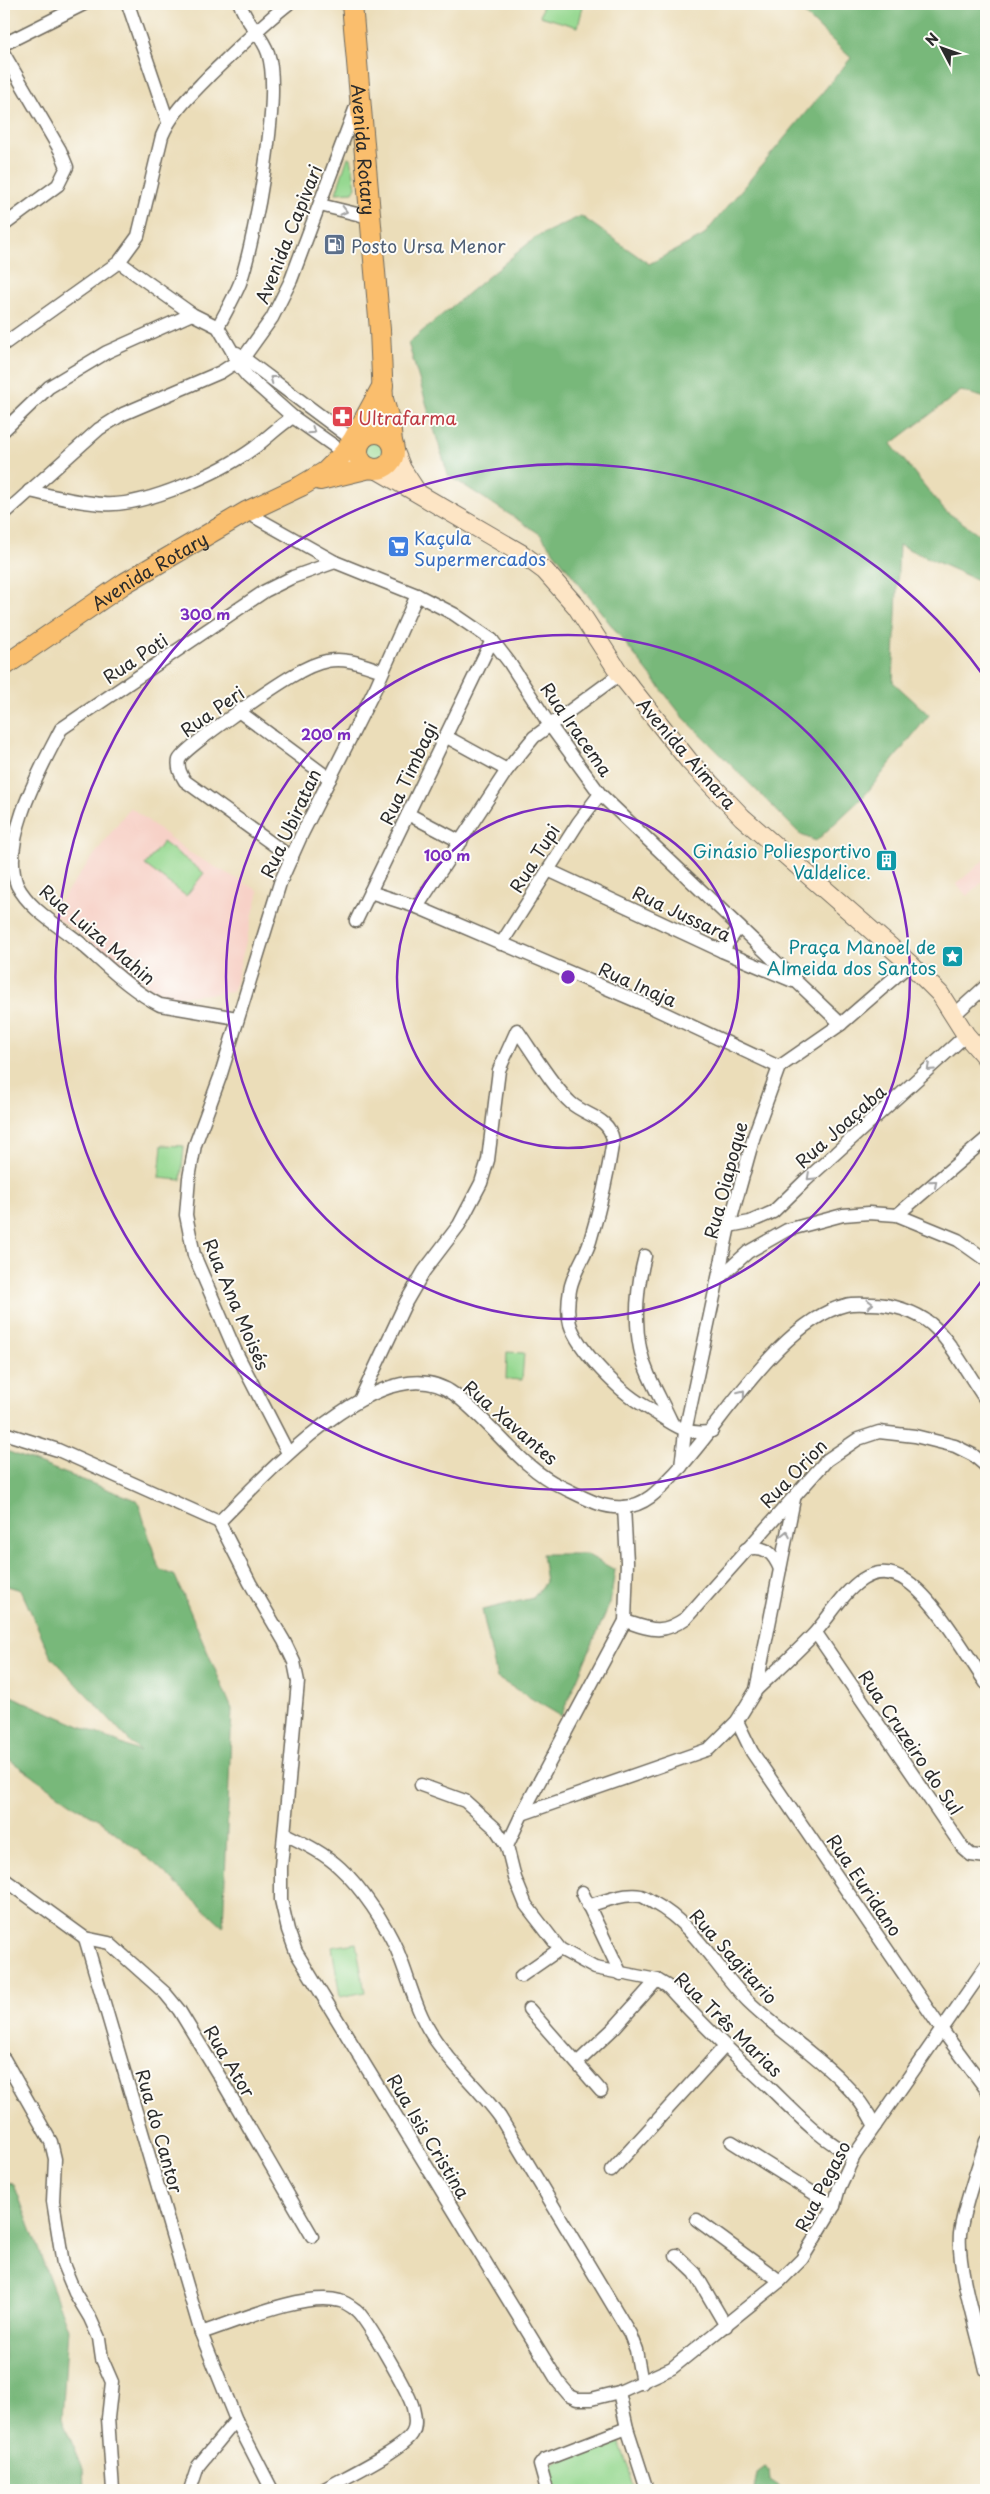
<svg xmlns="http://www.w3.org/2000/svg" width="990" height="2494" font-family="'Playpen Sans',sans-serif">
  <rect width="100%" height="100%" fill="#fdfcf7"/>
  <filter id="ink" filterUnits="userSpaceOnUse"><feTurbulence type="fractalNoise" baseFrequency=".02" numOctaves="2"/><feDisplacementMap in="SourceGraphic" scale="10" xChannelSelector="R" yChannelSelector="G"/><feConvolveMatrix kernelMatrix="1 2 1 2 8 2 1 2 1" color-interpolation-filters="sRGB"/></filter>
  <filter id="wash" filterUnits="userSpaceOnUse"><feTurbulence type="fractalNoise" baseFrequency=".0096" numOctaves="4" result="noise"/><feDisplacementMap in="SourceGraphic" scale="20" xChannelSelector="R" yChannelSelector="G"/><feGaussianBlur stdDeviation="1.12" result="paint"/><feColorMatrix in="noise" values="0 0 0 0 0 0 0 0 0 0 0 0 0 0 0 0 0 1.4 0 .05"/><feComposite in="paint" operator="in"/></filter>
  <g filter="url(#wash)">
    <rect width="100%" height="100%" fill="#ebddb9"/>
    <g fill="#f7d1c7">
      <polygon points="130,807 190,853 259,891 233,992 164,998 51,913"/>
      <polygon points="986,859 986,879 967,896 956,884"/>
    </g>
    <g fill="#95d890" stroke="#60825e">
      <polygon points="543,4 575,4 583,6 578,27 540,16"/>
      <polygon points="348,157 351,158 356,187 353,192 336,193"/>
      <circle cx="375" cy="450" r="11"/>
      <polygon points="163,842 204,873 186,896 145,865"/>
      <polygon points="162,1145 184,1146 181,1180 159,1178"/>
      <polygon points="507,1352 524,1353 522,1380 506,1379"/>
      <polygon points="356,1943 365,1992 340,1997 332,1947"/>
      <polygon points="619,2440 635,2490 555,2490 547,2465"/>
    </g>
    <g fill="#78b87a" stroke="#527252">
      <polygon points="794,4 986,4 986,398 961,391 891,444 944,510 986,539 986,584 899,545 893,682 929,715 865,795 816,841 801,835 683,717 540,534 448,475 408,343 536,237 581,216 649,264 703,236 851,58"/>
      <polygon points="4,1450 138,1501 159,1569 175,1576 232,1709 223,1927 154,1863 98,1819 77,1807 4,1756 4,1693 140,1752 50,1655 21,1590 4,1585"/>
      <polygon points="542,1554 586,1554 615,1570 610,1603 561,1716 497,1678 482,1610 533,1598 546,1582"/>
      <polygon points="4,2183 14,2184 68,2329 62,2419 83,2469 84,2490 4,2490"/>
      <polygon points="765,2467 769,2470 770,2480 785,2490 754,2490 757,2473"/>
    </g>
  </g>
  <g filter="url(#ink)">
    <g fill="none" stroke-linecap="round" stroke-linejoin="round">
      <defs>
        <g id="street">
          <polyline points="128,4 168,122"/>
          <polyline points="4,44 84,4"/>
          <polyline points="4,54 60,150 67,167 58,185 4,225"/>
          <polyline points="320,205 369,217"/>
          <polyline points="119,262 192,314 218,327 232,351 237,364 248,377 293,417 354,460 364,463"/>
          <path d="M218,327C225,313 234,298 240,283C255,240 282,94 268,53C262,35 246,23 240,4"/>
          <path d="M4,344L119,262L138,236L162,136C172,112 191,95 209,76C235,51 260,26 288,4"/>
          <polyline points="237,353 353,440"/>
          <polyline points="4,430 49,387 107,352 192,314"/>
          <path d="M29,491C53,496 79,503 104,504C145,507 221,472 254,448C267,438 279,426 293,417"/>
          <polyline points="246,512 335,562 417,595 454,614 492,640 509,662 549,724 600,794 841,1024"/>
          <polyline points="4,514 99,429 123,414 221,372 244,357 272,318 291,280 357,104"/>
          <polyline points="241,713 330,779"/>
          <polyline points="445,736 507,770"/>
          <polyline points="408,814 461,842"/>
          <path d="M292,858L185,781C181,775 177,768 179,760C183,748 275,686 292,676C302,670 315,663 327,661C346,657 364,665 382,671"/>
          <polyline points="548,870 722,951 793,981"/>
          <polyline points="370,892 417,907 653,1008 779,1067"/>
          <polyline points="417,907 507,770 534,737 620,674"/>
          <polyline points="356,921 492,640"/>
          <polyline points="501,944 578,823 600,794"/>
          <polyline points="722,951 739,927"/>
          <polyline points="954,1015 986,986"/>
          <path d="M237,1018L160,1005C130,990 104,963 79,942C58,925 30,910 17,885C0,840 40,770 61,729L265,591L293,577L335,562"/>
          <polyline points="897,1215 986,1139"/>
          <polyline points="729,1226 750,1222 773,1212 806,1180 966,1035"/>
          <path d="M645,1256C635,1294 632,1339 649,1376C656,1391 664,1406 671,1421"/>
          <polyline points="719,1278 748,1252 787,1230 843,1215 869,1213 897,1215 958,1240 986,1260"/>
          <path d="M361,1398L406,1302L424,1271L459,1225L481,1183L488,1160L499,1070L517,1030C532,1051 553,1087 571,1103C586,1116 609,1117 613,1140C608,1174 600,1208 590,1241C585,1258 573,1272 570,1290C568,1301 567,1313 570,1324C578,1350 620,1392 643,1405C667,1419 684,1438 712,1431"/>
          <polyline points="4,1433 58,1450 219,1522 250,1583 284,1641 294,1662 298,1682 281,1867 281,1900 288,1930 296,1952 559,2383 570,2396 577,2399 591,2399 619,2392 672,2368 780,2281 802,2259 834,2206 839,2188 854,2156 986,1966"/>
          <polyline points="288,1453 235,1350 194,1255 186,1215 189,1178 195,1145 220,1077 280,883 301,836 376,687 417,595"/>
          <polyline points="681,1467 685,1432 729,1226 754,1136 779,1067 841,1024 910,964"/>
          <path d="M219,1522C264,1477 385,1342 454,1394C492,1422 519,1467 562,1487C581,1496 602,1509 623,1507C646,1506 661,1488 675,1473C721,1425 780,1321 846,1305C853,1303 863,1304 871,1304C891,1304 915,1311 931,1324C951,1341 970,1378 986,1400"/>
          <path d="M746,1549C764,1545 773,1552 780,1569"/>
          <path d="M625,1621C652,1630 662,1635 686,1618L827,1460L858,1439L879,1432L915,1436L955,1446L973,1455L986,1466"/>
          <polyline points="816,1633 963,1848 971,1855 986,1857"/>
          <path d="M756,1690C775,1672 795,1654 813,1635C837,1610 863,1551 907,1581C936,1601 966,1654 986,1683"/>
          <polyline points="737,1721 752,1752 942,2030 986,2089"/>
          <path d="M421,1785L465,1801L495,1828L507,1846L515,1878L526,1905L560,1949L595,1968L657,1980L667,1986C699,2021 733,2054 768,2086C795,2112 820,2140 854,2156"/>
          <polyline points="522,1814 709,1749 737,1721 756,1690 794,1499"/>
          <path d="M285,1834C305,1844 324,1853 340,1868C362,1888 385,1923 397,1950C409,1978 415,2009 432,2035C451,2065 479,2088 500,2117L630,2334L636,2350L642,2383"/>
          <polyline points="507,1846 522,1814 625,1621 627,1562 624,1507"/>
          <polyline points="4,1879 85,1938 109,1943 165,1993 179,2010 221,2079 312,2236"/>
          <polyline points="582,1892 621,1974"/>
          <path d="M588,1906C603,1901 625,1893 641,1896C645,1897 650,1901 654,1903C696,1926 716,1969 748,2001C790,2042 849,2073 875,2126"/>
          <polyline points="85,1938 201,2333 236,2420 272,2490"/>
          <polyline points="521,1976 560,1949"/>
          <polyline points="529,2009 601,2091"/>
          <polyline points="4,2059 51,2142 55,2159 53,2201 63,2264 75,2293 90,2318 99,2338 102,2359 112,2382 108,2418 113,2490"/>
          <polyline points="577,2063 614,2028 657,1980"/>
          <path d="M986,2141C978,2168 963,2207 960,2234C957,2270 978,2333 986,2370"/>
          <polyline points="732,2142 834,2206"/>
          <polyline points="611,2171 725,2046"/>
          <polyline points="697,2220 780,2281"/>
          <polyline points="676,2255 695,2273 726,2326"/>
          <path d="M201,2333C235,2322 305,2291 340,2301C345,2302 352,2307 356,2310C367,2319 410,2394 413,2408C415,2416 417,2426 412,2434C401,2451 343,2478 323,2490"/>
          <polyline points="619,2392 627,2428 647,2490"/>
          <polyline points="190,2490 198,2466 236,2420"/>
          <polyline points="547,2490 540,2465 544,2460 627,2428"/>
        </g>
        <g id="secondary">
          <polyline points="394,449 402,469 417,492"/>
          <polyline points="376,469 522,554 545,571 576,606 620,674 689,761 742,817 910,964 940,994 966,1035 986,1058"/>
        </g>
        <g id="primary">
          <path id="s1" d="M352,4L380,330L383,399L390,423L392,442"/>
          <circle cx="376" cy="451" r="18"/>
          <polyline points="320,480 370,468"/>
          <path id="s2" d="M4,666L125,583L246,512L301,486L325,472L344,453L353,440L383,385"/>
        </g>
      </defs>
      <use href="#street" stroke="#6e695d" stroke-width="15"/>
      <use href="#secondary" stroke="#6e695d" stroke-width="20"/>
      <use href="#primary" stroke="#6e695d" stroke-width="22"/>
      <use href="#street" stroke="#fff" stroke-width="12"/>
      <use href="#secondary" stroke="#fde5c5" stroke-width="18"/>
      <use href="#primary" stroke="#fabe6d" stroke-width="20"/>
    </g>
    <defs><path id="oneway-chevron" d="M-2-3.5L2.5 0L-2 3.5" fill="none" stroke-width="1.6" stroke-linecap="round" stroke-linejoin="round" transform="scale(1.25)"/></defs>
    <g stroke="#a0a0a0">
      <use href="#oneway-chevron" transform="translate(344 211) rotate(14)"/>
      <use href="#oneway-chevron" transform="translate(273 379) rotate(-143)"/>
      <use href="#oneway-chevron" transform="translate(312 431) rotate(35)"/>
      <use href="#oneway-chevron" transform="translate(930 1068) rotate(138)"/>
      <use href="#oneway-chevron" transform="translate(810 1177) rotate(137)"/>
      <use href="#oneway-chevron" transform="translate(934 1183) rotate(-41)"/>
      <use href="#oneway-chevron" transform="translate(870 1304) rotate(-1)"/>
      <use href="#oneway-chevron" transform="translate(742 1393) rotate(-51)"/>
      <use href="#oneway-chevron" transform="translate(786 1534) rotate(-79)"/>
    </g>
  </g>
  <g fill="none" stroke="#7b2cbf" stroke-width="2.5">
    <circle cx="568" cy="977" r="171"/>
    <circle cx="568" cy="977" r="342"/>
    <path d="M986 1275A513 513 0 1 1 986 679"/>
  </g>
  <defs>
    <symbol id="fuel-square" viewBox="-11 -11 22 22"><rect x="-9" y="-9" width="18" height="18" rx="4" fill="#5c6f8a" stroke="#fdfcf7"/><path d="M-5.5-6h7V0h2V4h1.3V-2.5L3-4.5l.8-.8L6-3V5H2.5V1h-1V6h-7ZM-4.2-4.7v3.2H.2V-4.7Z" fill="#fff"/></symbol>
    <symbol id="pharmacy-square" viewBox="-11 -11 22 22"><rect x="-9" y="-9" width="18" height="18" rx="4" fill="#e0444e" stroke="#fdfcf7"/><path d="M-2-6h4v4h4v4h-4v4h-4v-4h-4v-4h4Z" fill="#fff"/></symbol>
    <symbol id="supermarket-square" viewBox="-11 -11 22 22"><rect x="-9" y="-9" width="18" height="18" rx="4" fill="#3f7fe0" stroke="#fdfcf7"/><path d="M-6-5.5h2.5l.6 2H6L4.5 2H-2.5L-4.4-4H-6ZM-1.5 3.2a1.3 1.3 0 1 0 .1 0ZM3 3.2a1.3 1.3 0 1 0 .1 0Z" fill="#fff"/></symbol>
    <symbol id="building-square" viewBox="-11 -11 22 22"><rect x="-9" y="-9" width="18" height="18" rx="4" fill="#0f9aa8" stroke="#fdfcf7"/><path d="M-4-6H4V6H1V3H-1V6H-4ZM-2.5-4.3h1.7v1.8h-1.7ZM.8-4.3h1.7v1.8H.8ZM-2.5-1h1.7V.8h-1.7ZM.8-1h1.7V.8H.8Z" fill="#fff"/></symbol>
    <symbol id="sight-square" viewBox="-11 -11 22 22"><rect x="-9" y="-9" width="18" height="18" rx="4" fill="#0f9aa8" stroke="#fdfcf7"/><path d="M0-6L1.8-2.2L6-1.7L2.9 1.2L3.7 5.4L0 3.3L-3.7 5.4L-2.9 1.2L-6-1.7L-1.8-2.2Z" fill="#fff"/></symbol>
  </defs>
  <g fill-rule="evenodd">
    <use href="#fuel-square" x="322" y="232" width="25" height="25"/>
    <use href="#pharmacy-square" x="330" y="404" width="25" height="25"/>
    <use href="#supermarket-square" x="386" y="534" width="25" height="25"/>
    <use href="#building-square" x="874" y="848" width="25" height="25"/>
    <use href="#sight-square" x="940" y="944" width="25" height="25"/>
  </g>
  <g text-anchor="middle" dominant-baseline="central" stroke-width="4" stroke-linejoin="round" paint-order="stroke">
    <g font-size="18" fill="#2b2b2b" stroke="#fdfcf7">
      <text stroke="none"><textPath href="#s1" startOffset="146">Avenida Rotary</textPath></text>
      <text transform="translate(288 234) rotate(-68)">Avenida Capivari</text>
      <text stroke="none"><textPath href="#s2" startOffset="174">Avenida Rotary</textPath></text>
      <text transform="translate(135 658) rotate(-34)">Rua Poti</text>
      <text transform="translate(212 711) rotate(-35)">Rua Peri</text>
      <text transform="translate(577 729) rotate(55)">Rua Iracema</text>
      <text transform="translate(687 753) rotate(49)">Avenida Aimara</text>
      <text transform="translate(408 773) rotate(-65)">Rua Timbagi</text>
      <text transform="translate(290 823) rotate(-65)">Rua Ubiratan</text>
      <text transform="translate(534 858) rotate(-58)">Rua Tupi</text>
      <text transform="translate(682 913) rotate(25)">Rua Jussara</text>
      <text transform="translate(98 934) rotate(40)">Rua Luiza Mahin</text>
      <text transform="translate(638 984) rotate(24)">Rua Inaja</text>
      <text transform="translate(840 1126) rotate(-42)">Rua Joaçaba</text>
      <text transform="translate(725 1180) rotate(-75)">Rua Oiapoque</text>
      <text transform="translate(237 1304) rotate(67)">Rua Ana Moisés</text>
      <text transform="translate(511 1422) rotate(41)">Rua Xavantes</text>
      <text transform="translate(793 1473) rotate(-46)">Rua Orion</text>
      <text transform="translate(911 1742) rotate(56)">Rua Cruzeiro do Sul</text>
      <text transform="translate(865 1885) rotate(56)">Rua Euridano</text>
      <text transform="translate(734 1956) rotate(48)">Rua Sagitario</text>
      <text transform="translate(729 2024) rotate(44)">Rua Três Marias</text>
      <text transform="translate(230 2061) rotate(59)">Rua Ator</text>
      <text transform="translate(160 2131) rotate(74)">Rua do Cantor</text>
      <text transform="translate(429 2136) rotate(59)">Rua Isis Cristina</text>
      <text transform="translate(822 2186) rotate(-63)">Rua Pegaso</text>
    </g>
    <g font-size="18" fill="#4e5e75" stroke="#fdfcf7" text-anchor="start">
      <text x="351" y="245">Posto Ursa Menor</text>
    </g>
    <g font-size="18" fill="#be3a42" stroke="#fdfcf7" text-anchor="start">
      <text x="358" y="417">Ultrafarma</text>
    </g>
    <g font-size="18" fill="#366cbe" stroke="#fdfcf7" text-anchor="start">
      <text x="414" y="537">Kaçula<tspan x="414" dy="21">Supermercados</tspan></text>
    </g>
    <g font-size="18" fill="#0d838f" stroke="#fdfcf7" text-anchor="end">
      <text x="871" y="850">Ginásio Poliesportivo<tspan x="871" dy="21">Valdelice.</tspan></text>
      <text x="936" y="946">Praça Manoel de<tspan x="936" dy="21">Almeida dos Santos</tspan></text>
    </g>
  </g>
  <circle cx="568" cy="977" r="8" fill="#7b2cbf" stroke="#fdfcf7" stroke-width="2.5"/>
  <g font-size="15" text-anchor="middle" font-weight="bold" fill="#7b2cbf" stroke="#fdfcf7" stroke-width="4" stroke-linejoin="round" paint-order="stroke">
    <text x="205" y="620">300 m</text>
    <text x="326" y="740">200 m</text>
    <text x="447" y="861">100 m</text>
  </g>
  <rect width="990" height="2494" fill="none" stroke="#fdfcf7" stroke-width="20"/>
  <g transform="translate(942 48) rotate(311)" stroke="#fdfcf7" stroke-width="4" paint-order="stroke">
  <path d="M0-4L9 19L0 12L-9 19Z" fill="#2b2b2b"/>
  <text y="-8" font-size="14" font-weight="bold" text-anchor="middle" fill="#2b2b2b">N</text>
  </g>
</svg>
